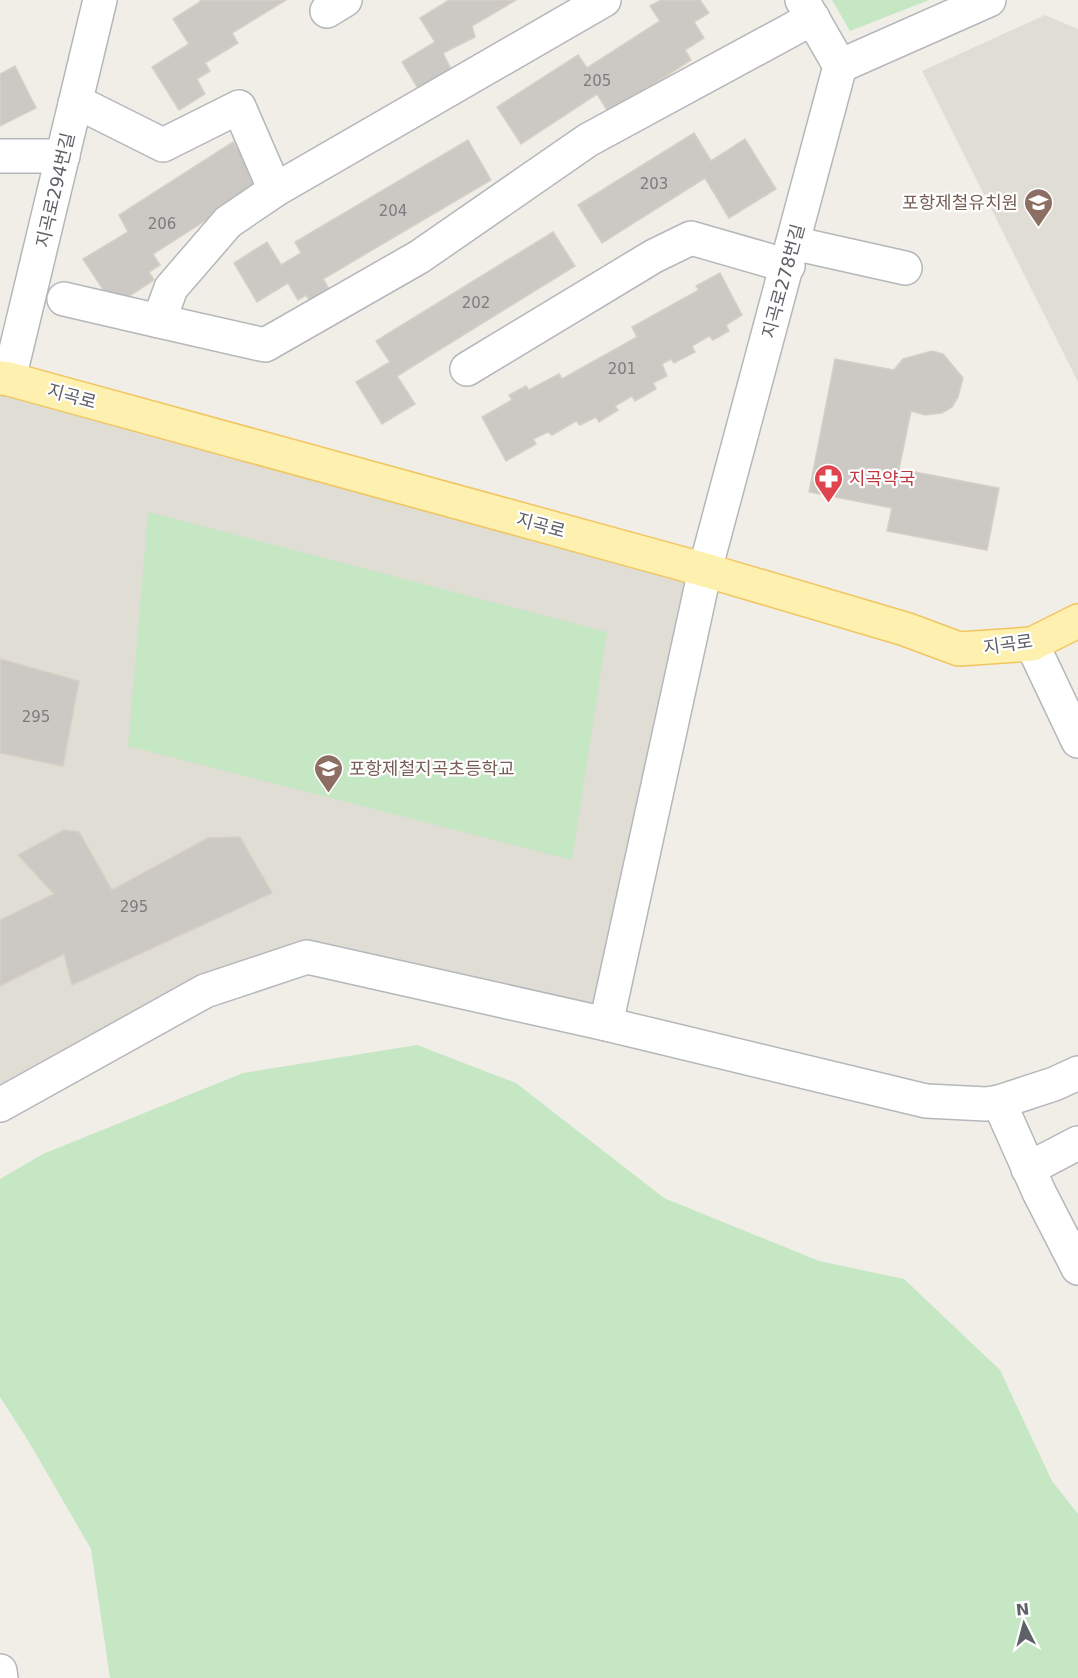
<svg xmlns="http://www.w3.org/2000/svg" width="1078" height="1678" font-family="'DejaVu Sans','Noto Sans KR',sans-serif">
  <rect width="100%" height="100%" fill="#f0eee7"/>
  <g fill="#e0ddd5">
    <polygon points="1045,15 1078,29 1078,382 922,71"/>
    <polygon points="0,378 705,570 606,1024 307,957 0,1105"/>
  </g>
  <g fill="#c5e7c4">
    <polygon points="832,0 929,0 850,31"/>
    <polygon points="148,512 607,632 572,860 128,746"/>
    <polygon points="417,1045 516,1083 664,1198 819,1261 904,1279 1000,1370 1052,1481 1078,1514 1078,1678 110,1678 91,1549 29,1442 0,1397 0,1179 43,1154 243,1073"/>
  </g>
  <g fill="#ccc9c4" stroke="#d5d0c5" stroke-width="1.5">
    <polygon points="200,0 286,0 232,33 238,43 205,63 210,71 197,79 205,94 179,110 152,67 189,44 173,19 200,2"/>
    <polygon points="449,0 516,0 472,26 475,37 443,53 453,73 425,100 402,62 435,42 420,18"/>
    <polygon points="661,0 700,0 709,13 694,22 704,38 685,50 691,60 609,113 597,94 521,144 497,107 578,55 587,68 660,21 650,6"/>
    <polygon points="15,66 36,108 0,126 0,74"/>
    <polygon points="694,133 711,161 745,139 776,189 729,218 705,178 602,243 578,205"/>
    <polygon points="468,140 491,180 323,279 332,294 313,306 306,295 298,300 288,283 257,302 234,263 267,242 281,265 301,253 295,242"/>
    <polygon points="233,142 261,185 153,254 160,265 149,272 154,280 114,306 83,259 128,232 119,215"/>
    <polygon points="553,232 575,266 397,376 415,404 382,424 356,382 390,362 376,341"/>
    <polygon points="720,273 742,315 726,325 729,331 713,340 709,336 692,346 695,352 674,363 671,359 662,364 667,376 653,383 656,389 635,401 632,396 615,406 618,410 599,422 596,417 580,425 576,421 552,435 548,432 533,439 536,444 506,461 482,417 512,400 509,395 526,386 529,390 559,374 562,379 637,337 632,327 699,290 696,286"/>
    <polygon points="932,351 943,354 963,378 958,397 952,407 942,413 925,415 911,411 899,469 999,488 987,550 887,531 892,508 809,492 835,359 894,370 903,359"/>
    <polygon points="0,659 79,681 63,766 0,753"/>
    <polygon points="64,830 79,832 112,890 208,838 240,837 272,893 72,985 64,954 0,986 0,920 54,894 18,855"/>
  </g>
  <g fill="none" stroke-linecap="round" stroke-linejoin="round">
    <defs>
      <g id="minor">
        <polyline points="327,11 345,0"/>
        <polyline points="840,66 989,0"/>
        <polyline points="0,156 63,156"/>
        <polyline points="275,190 604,0"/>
        <polyline points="793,243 905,268"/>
        <polyline points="64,299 159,321 171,288 228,222 275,190 239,107 163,145 89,108 75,104"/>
        <polyline points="159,321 265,345 419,257 588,140 813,18"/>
        <polyline points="467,369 654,256 691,238 788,266"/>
        <polyline points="9,379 100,0"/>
        <polyline points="1032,644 1078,741"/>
        <polyline points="606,1024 705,570 840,66 802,0"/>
        <polyline points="999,1102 1039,1192 1078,1268"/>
        <polyline points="0,1105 205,991 307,957 606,1024 926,1101 986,1104 999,1102 1054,1084 1078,1073"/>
        <polyline points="1028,1169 1078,1143"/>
        <polyline points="0,1671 1,1678"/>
      </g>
      <polyline id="major" points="0,378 9,379 705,570 905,629 959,649 1032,644 1078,621"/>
    </defs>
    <use href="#minor" stroke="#b4b7bb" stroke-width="36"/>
    <use href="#major" stroke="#f1c560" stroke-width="36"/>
    <use href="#minor" stroke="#fff" stroke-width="33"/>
    <use href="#major" stroke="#fef0ae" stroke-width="33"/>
  </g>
  <defs>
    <symbol id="school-pin" viewBox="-11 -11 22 30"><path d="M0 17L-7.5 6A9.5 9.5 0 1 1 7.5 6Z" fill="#8d6e63" stroke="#fff"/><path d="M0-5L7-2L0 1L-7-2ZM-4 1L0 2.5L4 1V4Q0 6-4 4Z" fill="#fff"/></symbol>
    <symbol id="pharmacy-pin" viewBox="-11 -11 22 30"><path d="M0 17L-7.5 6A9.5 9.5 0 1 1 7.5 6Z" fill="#e0444e" stroke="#fff"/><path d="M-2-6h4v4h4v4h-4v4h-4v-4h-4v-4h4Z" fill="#fff"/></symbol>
  </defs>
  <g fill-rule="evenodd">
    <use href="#school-pin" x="1022" y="186" width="33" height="45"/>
    <use href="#pharmacy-pin" x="812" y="462" width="33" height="45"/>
    <use href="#school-pin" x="312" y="752" width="33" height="45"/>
  </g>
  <g text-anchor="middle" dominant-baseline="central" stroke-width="4.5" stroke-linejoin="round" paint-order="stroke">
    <g font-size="15" fill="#7a7c7e">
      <text x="597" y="81">205</text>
      <text x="654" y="184">203</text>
      <text x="393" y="211">204</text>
      <text x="162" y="224">206</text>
      <text x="476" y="303">202</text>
      <text x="622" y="369">201</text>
      <text x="36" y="717">295</text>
      <text x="134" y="907">295</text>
    </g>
    <g font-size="18" fill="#5e6267" stroke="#fff">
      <text transform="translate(55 190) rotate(-77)">지곡로294번길</text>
      <text transform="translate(783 281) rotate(-75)">지곡로278번길</text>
      <text transform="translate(72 396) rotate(15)">지곡로</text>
      <text transform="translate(541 525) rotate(15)">지곡로</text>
      <text transform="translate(1008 644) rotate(-8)">지곡로</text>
    </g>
    <g font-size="18" fill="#785e54" stroke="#fff" text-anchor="end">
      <text x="1018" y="202">포항제철유치원</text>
      <text x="349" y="768" text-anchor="start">포항제철지곡초등학교</text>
    </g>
    <g font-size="18" fill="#be3a42" stroke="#fff" text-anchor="start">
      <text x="849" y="478">지곡약국</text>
    </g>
  </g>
  <g transform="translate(1024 1624) rotate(354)" stroke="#ffffff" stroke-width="4.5" paint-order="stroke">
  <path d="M0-4.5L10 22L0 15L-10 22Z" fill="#5e6267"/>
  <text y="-9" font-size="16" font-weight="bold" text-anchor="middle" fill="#5e6267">N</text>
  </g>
</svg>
